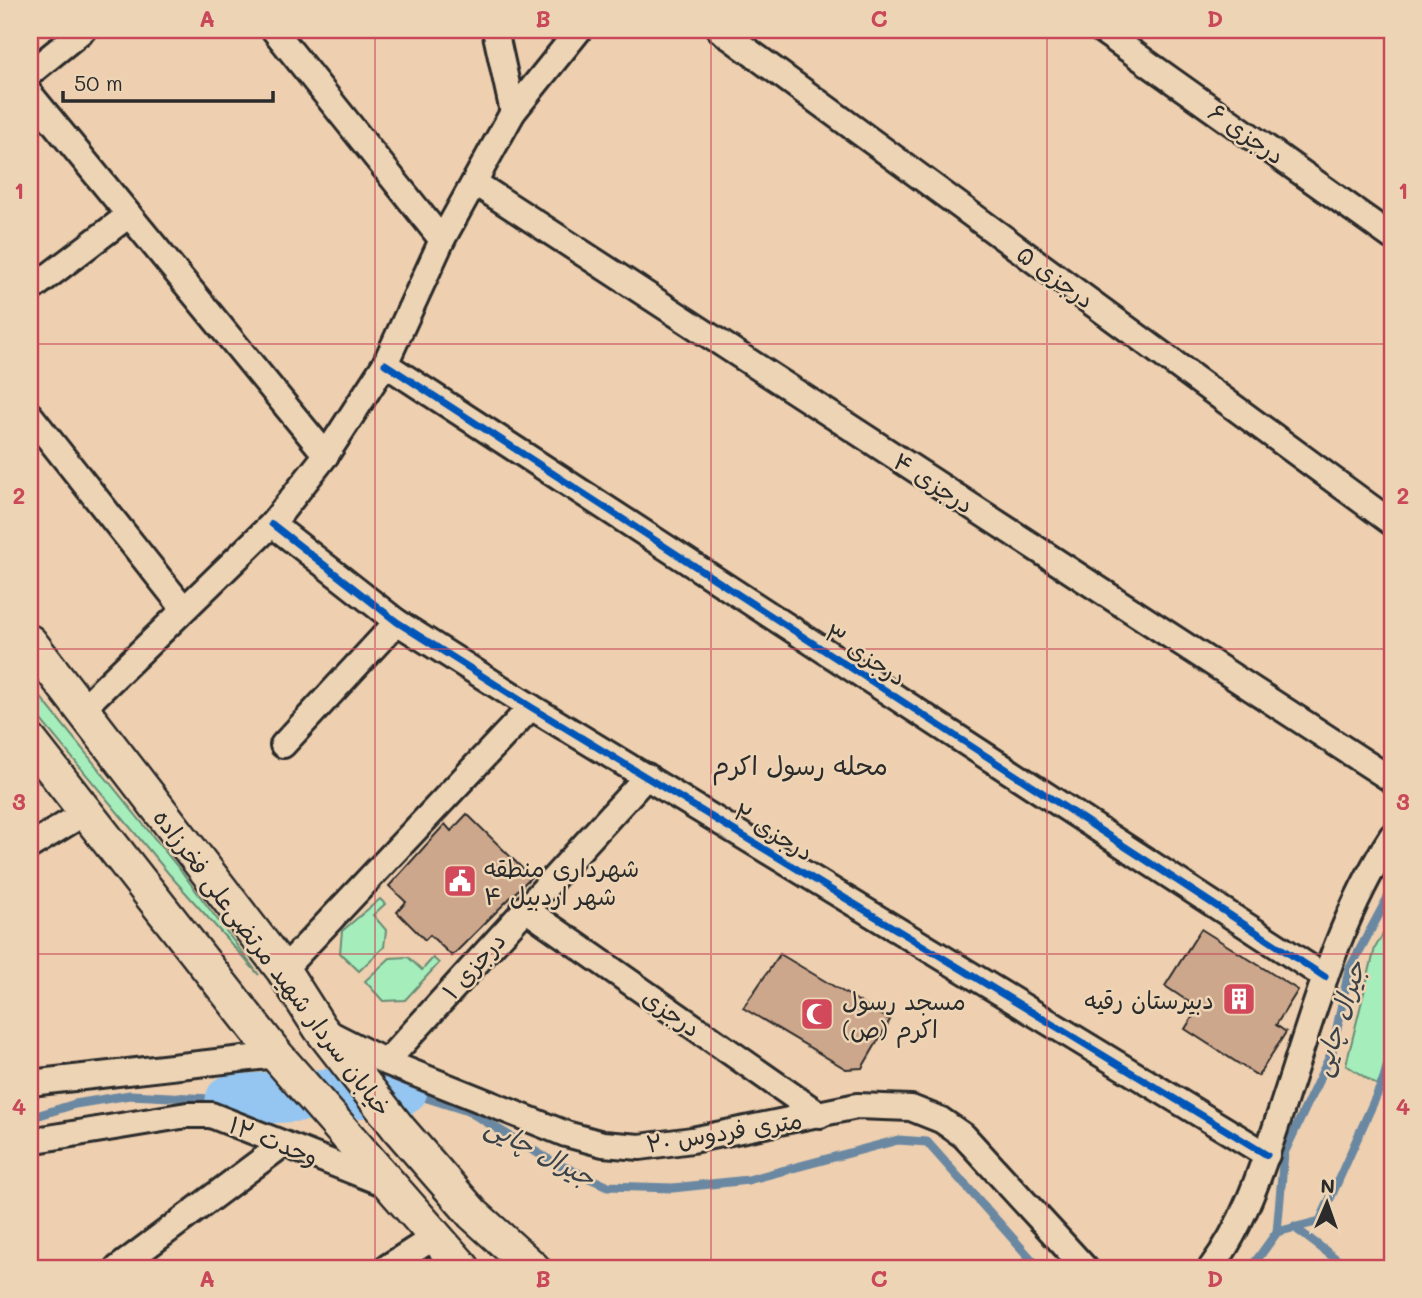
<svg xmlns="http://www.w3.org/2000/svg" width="1422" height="1298" font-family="Mali,'Playpen Sans Arabic',sans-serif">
  <rect width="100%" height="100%" fill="#eecfaf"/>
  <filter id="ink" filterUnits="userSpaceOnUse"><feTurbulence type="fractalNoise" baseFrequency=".0143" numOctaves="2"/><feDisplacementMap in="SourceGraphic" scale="14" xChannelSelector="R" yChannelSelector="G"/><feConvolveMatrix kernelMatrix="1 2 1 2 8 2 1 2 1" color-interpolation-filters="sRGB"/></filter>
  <g filter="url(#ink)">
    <g fill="#a5eebc" stroke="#688c74" stroke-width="2">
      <polygon points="30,684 181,871 259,975 169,874 30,707"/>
      <polygon points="380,899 385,904 373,915 386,930 384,947 359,971 340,953 342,931"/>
      <polygon points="1392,918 1392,1055 1377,1085 1346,1065 1375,948"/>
      <polygon points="408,957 422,970 433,958 439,963 405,1000 383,1001 365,981 390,958"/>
    </g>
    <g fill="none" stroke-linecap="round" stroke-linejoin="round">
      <g stroke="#6b88a2" stroke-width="9">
        <polyline points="402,1090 468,1111 551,1161 607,1186 673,1188 748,1180 898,1140 927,1142 1039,1268"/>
        <polyline points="30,1118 75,1104 130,1095 231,1100"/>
        <polyline points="1294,1227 1348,1268"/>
        <polyline points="1277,1232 1284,1153 1332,1052 1349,970 1392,890"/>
        <polyline points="1251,1268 1277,1232 1320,1221 1383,1081 1392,1050"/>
      </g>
      <polyline stroke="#95c6f1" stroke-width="51" points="231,1100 402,1090"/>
    </g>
    <g fill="#cda78c" stroke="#2b2b2b" stroke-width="2">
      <polygon points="467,814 531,877 452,956 430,935 425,940 397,912 406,902 389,886 445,824 451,831"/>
      <polygon points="1201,929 1298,990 1276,1025 1286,1032 1258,1076 1185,1029 1198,1008 1165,986"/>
      <polygon points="780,954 890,1020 862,1068 846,1069 743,1008"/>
    </g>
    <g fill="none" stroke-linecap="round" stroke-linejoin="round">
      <defs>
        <g id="minor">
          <polyline points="274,30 442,240"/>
          <polyline points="495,30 513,112"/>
          <polyline points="720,30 1392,523"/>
          <polyline points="1101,30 1392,237"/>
          <polyline points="30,73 83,30"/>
          <polyline points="30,94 326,455"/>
          <polyline points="475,183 1392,780"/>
          <polyline points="30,290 129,215"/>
          <polyline points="385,364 1325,977"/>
          <polyline points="30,415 184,609"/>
          <polyline points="272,524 397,622 531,707 1267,1155"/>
          <polyline points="82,709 272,524 326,455 385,364 442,240 513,112 579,30"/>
          <polyline points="283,745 397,622"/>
          <polyline points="30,846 86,812"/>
          <polyline points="524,908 820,1115"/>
          <polyline points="283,970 531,707"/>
          <polyline points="327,1032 386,1062 566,1134 603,1144 640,1147 692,1140 857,1106 911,1108 941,1120 964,1136 1085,1268"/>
          <polyline points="386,1062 647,776"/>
          <polyline points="30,1083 277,1055"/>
          <polyline points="30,1141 187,1115 211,1115 388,1185"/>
          <polyline points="118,1268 282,1145"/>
          <polyline points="386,1268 436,1236"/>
          <path d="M1211,1268C1246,1222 1264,1162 1282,1108C1313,1014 1338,919 1392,836"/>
        </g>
        <g id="secondary">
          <polyline points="30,642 283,970 320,1028 399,1129 473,1214 533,1268"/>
          <polyline points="30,741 278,1057 463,1268"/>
        </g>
      </defs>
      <use href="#minor" stroke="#2b2b2b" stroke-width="30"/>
      <use href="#secondary" stroke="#2b2b2b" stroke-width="38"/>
      <use href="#minor" stroke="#edd4b5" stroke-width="24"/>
      <use href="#secondary" stroke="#edd4b5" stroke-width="33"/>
      <defs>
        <g id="cycleway">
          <polyline points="385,364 1325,977"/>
          <polyline points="272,524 397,622 531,707 1267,1155"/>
        </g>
      </defs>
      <use href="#cycleway" stroke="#edd4b5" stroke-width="11"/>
      <use href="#cycleway" stroke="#0057b8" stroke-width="7"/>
    </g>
  </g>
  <path fill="none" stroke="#c94859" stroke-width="2" stroke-opacity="0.55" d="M375,30V1268M711,30V1268M1047,30V1268M30,344H1392M30,649H1392M30,954H1392"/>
  <defs>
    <symbol id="civic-square" viewBox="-11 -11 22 22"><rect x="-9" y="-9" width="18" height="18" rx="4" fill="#d1495b" stroke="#edd4b5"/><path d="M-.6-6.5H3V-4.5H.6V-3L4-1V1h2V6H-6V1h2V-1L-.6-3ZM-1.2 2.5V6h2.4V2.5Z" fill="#fff"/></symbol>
    <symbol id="building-square" viewBox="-11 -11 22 22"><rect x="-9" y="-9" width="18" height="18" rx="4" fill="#d1495b" stroke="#edd4b5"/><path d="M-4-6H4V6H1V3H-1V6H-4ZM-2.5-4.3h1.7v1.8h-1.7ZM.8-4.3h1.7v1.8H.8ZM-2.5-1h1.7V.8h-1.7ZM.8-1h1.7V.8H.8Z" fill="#fff"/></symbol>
    <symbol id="mosque-square" viewBox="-11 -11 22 22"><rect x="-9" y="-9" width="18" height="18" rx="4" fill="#d1495b" stroke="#edd4b5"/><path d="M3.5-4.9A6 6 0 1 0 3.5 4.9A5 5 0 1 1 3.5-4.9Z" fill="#fff"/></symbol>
  </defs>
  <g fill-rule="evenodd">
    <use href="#civic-square" x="441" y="862" width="38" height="38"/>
    <use href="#building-square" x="1220" y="980" width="38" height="38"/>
    <use href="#mosque-square" x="798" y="995" width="38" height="38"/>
  </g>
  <g text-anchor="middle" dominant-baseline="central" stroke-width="5" stroke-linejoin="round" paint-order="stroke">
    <g font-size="24" fill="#2b2b2b" stroke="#edd4b5">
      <text transform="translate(1247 133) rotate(35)">درجزی ۶</text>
      <text transform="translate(1056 276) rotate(36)">درجزی ۵</text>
      <text transform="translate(934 482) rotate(33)">درجزی ۴</text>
      <text transform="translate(866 654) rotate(33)">درجزی ۳</text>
      <text transform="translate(774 831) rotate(31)">درجزی ۲</text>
      <text transform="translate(273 962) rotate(53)">خیابان سردار شهید مرتضی‌علی فخرزاده</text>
      <text transform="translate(473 965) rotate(-48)">درجزی ۱</text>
      <text transform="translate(672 1012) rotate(35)">درجزی</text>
      <text transform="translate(724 1131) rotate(-9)">۲۰ متری فردوس</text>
      <text transform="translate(274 1140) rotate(22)">وحدت ۱۲</text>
    </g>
    <g font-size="24" fill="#2b2b2b" stroke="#edd4b5" text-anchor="start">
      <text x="484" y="867">شهرداری منطقه<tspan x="484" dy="28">۴ شهر اردبیل</tspan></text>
      <text x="1214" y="999" text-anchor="end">دبیرستان رقیه</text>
      <text x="842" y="1000">مسجد رسول<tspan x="842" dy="28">اکرم (ص)</tspan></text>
    </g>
    <g font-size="26" fill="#2b2b2b" stroke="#edd4b5">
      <text x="800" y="765">محله رسول اکرم</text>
    </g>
    <g font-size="26" font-style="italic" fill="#3b4249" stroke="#edd4b5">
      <text transform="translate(1338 1018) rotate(-72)">جیرال چایی</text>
      <text transform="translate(541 1151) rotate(28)">جیرال چایی</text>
    </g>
  </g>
  <rect width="1422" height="1298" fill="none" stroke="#edd4b5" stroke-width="77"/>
  <g transform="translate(1327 1203) rotate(2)" stroke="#edd4b5" stroke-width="5" paint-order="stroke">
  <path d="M0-5L12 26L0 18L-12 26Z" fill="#2b2b2b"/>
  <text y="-10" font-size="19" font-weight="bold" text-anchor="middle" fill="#2b2b2b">N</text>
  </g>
  <path d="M63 91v10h210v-10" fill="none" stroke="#2b2b2b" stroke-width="3.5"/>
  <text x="74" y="91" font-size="21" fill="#2b2b2b" stroke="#edd4b5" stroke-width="5" paint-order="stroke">50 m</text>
  <rect x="38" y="38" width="1346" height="1222" fill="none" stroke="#c94859" stroke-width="2.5"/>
  <g font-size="23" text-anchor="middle" font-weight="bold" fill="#c94859">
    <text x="207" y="27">A</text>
    <text x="543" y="27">B</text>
    <text x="879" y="27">C</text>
    <text x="1215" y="27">D</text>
    <text x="19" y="199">1</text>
    <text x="1403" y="199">1</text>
    <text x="19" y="504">2</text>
    <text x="1403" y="504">2</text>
    <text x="19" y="810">3</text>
    <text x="1403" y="810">3</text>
    <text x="19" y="1115">4</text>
    <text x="1403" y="1115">4</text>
    <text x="207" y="1287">A</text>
    <text x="543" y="1287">B</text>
    <text x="879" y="1287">C</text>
    <text x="1215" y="1287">D</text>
  </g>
</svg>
